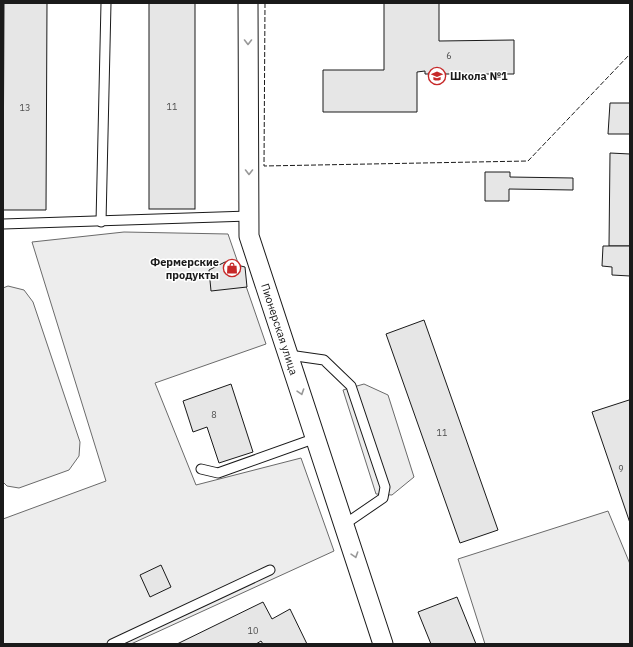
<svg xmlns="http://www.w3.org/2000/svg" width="633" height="647" font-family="'IBM Plex Sans',sans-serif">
  <rect width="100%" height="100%" fill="#fff"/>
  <g fill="#ededed" stroke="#6a6a6a">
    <polygon points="124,232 228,234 266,344 155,383 196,485 301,458 334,551 131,644 3,644 3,519 106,481 32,242"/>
    <polygon points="8,286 24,290 33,302 80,442 79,456 69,470 19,488 7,486 3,482 3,288"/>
    <polygon points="364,384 388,395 414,477 392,495 376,494 343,390"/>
    <polygon points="608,511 630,564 630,644 485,644 458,559"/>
  </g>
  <g fill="#e6e6e6" stroke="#1a1a1a">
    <polygon points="4,3 47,3 46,210 3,210"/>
    <rect x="149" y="3" width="46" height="206"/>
    <polygon points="384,3 439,3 439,41 514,40 514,74 425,74 425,71 417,72 417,112 323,112 323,70 384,70"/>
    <polygon points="610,103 630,103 630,134 608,134"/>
    <polygon points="610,153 630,154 630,246 609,246"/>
    <polygon points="485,172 510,172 510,177 573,178 573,190 509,189 509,201 485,201"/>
    <polygon points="603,246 630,246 630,276 612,275 612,267 602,266"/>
    <polygon points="225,262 245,267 247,287 211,291 209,270"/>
    <polygon points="424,320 498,530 460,543 386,334"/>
    <polygon points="231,384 253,452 219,463 207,427 193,432 183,401"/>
    <polygon points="629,400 630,402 630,523 592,412"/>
    <polygon points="161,565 171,587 150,597 140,575"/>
    <polygon points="457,597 476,644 431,644 418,612"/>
    <polygon points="263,602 272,619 290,609 307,644 263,644 261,641 256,644 177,644"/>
  </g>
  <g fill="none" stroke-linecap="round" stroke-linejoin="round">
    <defs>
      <g id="service">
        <polyline points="101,222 106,3"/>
        <polyline points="3,224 249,216"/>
        <polyline points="289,355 324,360 351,386 385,487 383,498 345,524"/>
        <polyline points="201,469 218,473 316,438"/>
        <polyline points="112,644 270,570"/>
      </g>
      <g id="minor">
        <path id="s1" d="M248,3L249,236L383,644"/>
      </g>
    </defs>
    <use href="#service" stroke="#1a1a1a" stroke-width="11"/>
    <use href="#minor" stroke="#1a1a1a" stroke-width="21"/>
    <use href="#service" stroke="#fff" stroke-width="9"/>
    <use href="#minor" stroke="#fff" stroke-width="19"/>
    <polyline stroke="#1a1a1a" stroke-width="1" stroke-dasharray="5 2" stroke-linecap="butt" points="265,3 264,166 528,161 630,54"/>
  </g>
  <defs><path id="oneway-chevron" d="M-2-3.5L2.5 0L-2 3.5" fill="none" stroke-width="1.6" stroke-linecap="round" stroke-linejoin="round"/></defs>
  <g stroke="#989898">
    <use href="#oneway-chevron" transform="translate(248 42) rotate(90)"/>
    <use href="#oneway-chevron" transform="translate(249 172) rotate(90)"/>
    <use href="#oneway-chevron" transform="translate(301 392) rotate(72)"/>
    <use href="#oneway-chevron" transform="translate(355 555) rotate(72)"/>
  </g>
  <defs>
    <symbol id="school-ring" viewBox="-11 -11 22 22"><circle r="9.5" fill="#fff" stroke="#c62828" stroke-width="1.5"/><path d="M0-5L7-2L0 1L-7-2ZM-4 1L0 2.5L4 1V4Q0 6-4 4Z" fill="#c62828"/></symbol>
    <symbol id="shop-ring" viewBox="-11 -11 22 22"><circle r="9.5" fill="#fff" stroke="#c62828" stroke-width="1.5"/><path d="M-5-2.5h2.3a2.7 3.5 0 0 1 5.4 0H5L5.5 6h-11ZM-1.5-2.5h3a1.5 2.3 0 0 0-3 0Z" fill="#c62828"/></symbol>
  </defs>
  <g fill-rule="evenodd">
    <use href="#school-ring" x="427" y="66" width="20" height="20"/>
    <use href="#shop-ring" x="222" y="258" width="20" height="20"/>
  </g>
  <g text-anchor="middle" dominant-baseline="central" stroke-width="3" stroke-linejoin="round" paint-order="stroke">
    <g font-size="9" fill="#4d4d4d">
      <text x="449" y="55">6</text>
      <text x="172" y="106">11</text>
      <text x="25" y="107">13</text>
      <text x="214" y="414">8</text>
      <text x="442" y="432">11</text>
      <text x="621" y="468">9</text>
      <text x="253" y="630">10</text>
    </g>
    <g font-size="11" font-weight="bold" fill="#1a1a1a" stroke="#fff" text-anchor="start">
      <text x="450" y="76">Школа №1</text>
      <text x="219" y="262" text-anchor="end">Фермерские<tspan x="219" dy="13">продукты</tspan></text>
    </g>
    <g font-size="11" fill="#1a1a1a" stroke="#fff">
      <text stroke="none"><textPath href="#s1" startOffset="331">Пионерская улица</textPath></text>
    </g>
  </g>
  <rect width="633" height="647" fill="none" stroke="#1a1a1a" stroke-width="8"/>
</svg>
